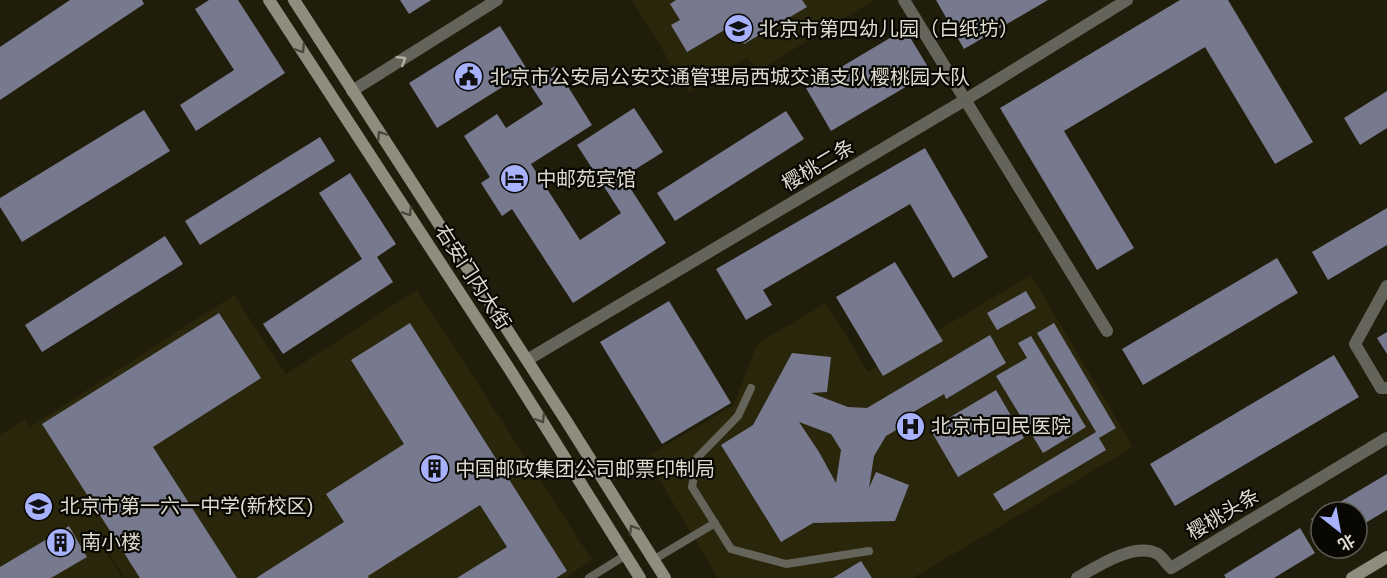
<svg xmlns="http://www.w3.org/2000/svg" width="1387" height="578" font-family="Helvetica,'Noto Sans SC',sans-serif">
  <rect width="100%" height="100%" fill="#201d0a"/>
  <g fill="#2a260b">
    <polygon points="632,0 874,0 757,72 748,57 689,93"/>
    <polygon points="1031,275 1133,447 913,578 718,578 646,457 734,405 757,344 826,303 868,372"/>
    <polygon points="417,290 592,560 565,578 125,578 86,518 122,578 0,578 0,435 25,419 30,427 234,295 286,374"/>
  </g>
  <g fill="#777a8f" fill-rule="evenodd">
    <polygon points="70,0 142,0 144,4 0,100 0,47"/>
    <polygon points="209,0 238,0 285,73 196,131 180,105 234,70 195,9"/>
    <polygon points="400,0 431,0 409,14"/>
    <polygon points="676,0 802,0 807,7 744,44 733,25 687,52 671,25 680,20 670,4"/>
    <polygon points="936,0 1048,0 964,49"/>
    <polygon points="1180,0 1228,0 1313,142 1275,164 1205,47 1064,131 1134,248 1097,270 1000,108"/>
    <polygon points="500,26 528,71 437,128 409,83"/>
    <polygon points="905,29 931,72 831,131 806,88"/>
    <polygon points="555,66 592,125 531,164 580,240 621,213 577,145 634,108 663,152 623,177 666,243 573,303 512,209 502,216 481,183 490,177 464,136 497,114 506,128 543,104 529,83"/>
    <polygon points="1387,91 1387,128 1360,145 1344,118"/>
    <polygon points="144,110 170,151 22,242 0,207 0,198"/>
    <polygon points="786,111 804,139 675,221 657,193"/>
    <polygon points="320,137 335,161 200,245 185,221"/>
    <polygon points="925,148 988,257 953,278 910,204 763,290 772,305 746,320 716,269"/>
    <polygon points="350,173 396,244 377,257 393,282 283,354 263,324 362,259 319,193"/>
    <polygon points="1387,208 1387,245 1328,280 1312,252"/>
    <polygon points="165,236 183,264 42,352 25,325"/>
    <polygon points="1277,258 1298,293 1143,385 1122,349"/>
    <polygon points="895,262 943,341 883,376 836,297"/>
    <polygon points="1026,291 1036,308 997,330 987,313"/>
    <polygon points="669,301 731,403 662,444 600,342"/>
    <polygon points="219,313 261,378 153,447 237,578 140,578 42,424"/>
    <polygon points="410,323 567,571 556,578 457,578 507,547 480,505 368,576 369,578 256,578 344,522 326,494 404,444 351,360"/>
    <polygon points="1054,323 1116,428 1099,438 1106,450 1004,511 993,494 1096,432 1037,333"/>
    <polygon points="1387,332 1387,354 1377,338"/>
    <path d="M990,335L1006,363L946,399L944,394L910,414L913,420L886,436L874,456L869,488L876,472L909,485L895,521L813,523L781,542L721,445L753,425L792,353L831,357L827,392L811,393L848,407L867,408ZM799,422L831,434L841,450L836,483L819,452Z"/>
    <polygon points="1031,336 1086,427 1043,453 996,376 1027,358 1018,343"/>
    <polygon points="1334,355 1359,397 1175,506 1150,464"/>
    <polygon points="996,390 1024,438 958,477 930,429"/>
    <polygon points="1387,474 1387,510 1357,528 1357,512 1323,512"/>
    <polygon points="1321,513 1321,534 1311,519"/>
    <polygon points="69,526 87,557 51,578 0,578 0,567"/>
    <polygon points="1300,528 1315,553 1274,578 1226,578 1224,575"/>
    <polygon points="861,561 872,578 833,578"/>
  </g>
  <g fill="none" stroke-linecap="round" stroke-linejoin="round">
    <g stroke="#65645b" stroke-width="8">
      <polyline points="751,388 738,416 697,458 692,487 731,549 786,564 869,551"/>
      <polyline points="653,560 715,523"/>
      <polyline points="589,578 626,555"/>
    </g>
    <g stroke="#65645b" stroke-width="12">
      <polyline points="904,0 1107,331"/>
      <polyline points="352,91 497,0"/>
      <polyline points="1387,286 1355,344 1381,388 1387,388"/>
      <polyline points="527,360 965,100 1127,0"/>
      <path d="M1077,578C1096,567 1135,541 1158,554C1162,557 1167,564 1171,568L1387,438"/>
    </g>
    <g stroke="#8f8d7e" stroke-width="12">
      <polyline points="269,0 510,370 640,578"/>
      <polyline points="294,0 565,419 665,578"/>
      <polyline points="1352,578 1387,557"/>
    </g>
  </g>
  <defs><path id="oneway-chevron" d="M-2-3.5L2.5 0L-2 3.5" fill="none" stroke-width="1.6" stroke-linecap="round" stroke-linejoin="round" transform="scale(1.5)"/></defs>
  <g stroke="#4c4a40">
    <use href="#oneway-chevron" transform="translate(301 49) rotate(57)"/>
    <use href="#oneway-chevron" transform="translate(381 135) rotate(-123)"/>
    <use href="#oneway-chevron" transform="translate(408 212) rotate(57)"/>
    <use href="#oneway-chevron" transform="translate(541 419) rotate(58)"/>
    <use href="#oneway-chevron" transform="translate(633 529) rotate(-122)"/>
  </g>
  <use stroke="#b3b1a6" href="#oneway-chevron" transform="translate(402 60) rotate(-32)"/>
  <defs>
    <symbol id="school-disc" viewBox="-11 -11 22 22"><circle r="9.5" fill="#a7b1fc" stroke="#080702"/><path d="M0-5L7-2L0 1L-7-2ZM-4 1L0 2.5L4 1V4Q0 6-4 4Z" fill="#111"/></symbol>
    <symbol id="civic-disc" viewBox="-11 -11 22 22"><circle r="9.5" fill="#a7b1fc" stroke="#080702"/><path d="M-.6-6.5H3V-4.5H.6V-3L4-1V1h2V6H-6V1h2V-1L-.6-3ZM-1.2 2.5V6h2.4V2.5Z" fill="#111"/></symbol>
    <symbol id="hotel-disc" viewBox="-11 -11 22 22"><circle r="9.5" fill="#a7b1fc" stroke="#080702"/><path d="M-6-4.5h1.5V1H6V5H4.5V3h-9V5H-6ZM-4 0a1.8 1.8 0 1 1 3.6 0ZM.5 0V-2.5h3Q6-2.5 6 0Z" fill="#111"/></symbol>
    <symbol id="hospital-disc" viewBox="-11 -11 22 22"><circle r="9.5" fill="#a7b1fc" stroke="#080702"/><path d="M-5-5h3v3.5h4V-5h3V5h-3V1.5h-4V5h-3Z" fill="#111"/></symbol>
    <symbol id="building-disc" viewBox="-11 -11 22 22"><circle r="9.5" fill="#a7b1fc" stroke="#080702"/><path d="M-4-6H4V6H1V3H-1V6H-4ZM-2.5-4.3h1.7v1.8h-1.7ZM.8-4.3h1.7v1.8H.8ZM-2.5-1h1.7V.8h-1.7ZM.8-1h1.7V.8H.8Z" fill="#111"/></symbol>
  </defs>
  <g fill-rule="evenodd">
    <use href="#school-disc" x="722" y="12" width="33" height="33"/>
    <use href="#civic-disc" x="452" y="60" width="33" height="33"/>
    <use href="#hotel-disc" x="498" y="162" width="33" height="33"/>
    <use href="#hospital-disc" x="894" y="410" width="33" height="33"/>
    <use href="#building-disc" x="418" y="452" width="33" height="33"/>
    <use href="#school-disc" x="22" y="490" width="33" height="33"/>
    <use href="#building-disc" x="44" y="526" width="33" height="33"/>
  </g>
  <g text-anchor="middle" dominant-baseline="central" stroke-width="4.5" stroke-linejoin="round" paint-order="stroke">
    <g font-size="20" fill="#dddbcf" stroke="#080702" text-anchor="start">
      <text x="759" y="29">北京市第四幼儿园（白纸坊）</text>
      <text x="490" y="77">北京市公安局公安交通管理局西城交通支队樱桃园大队</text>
      <text x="536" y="179">中邮苑宾馆</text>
      <text x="931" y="426">北京市回民医院</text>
      <text x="455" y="469">中国邮政集团公司邮票印制局</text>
      <text x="60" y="506">北京市第一六一中学(新校区)</text>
      <text x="81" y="542">南小楼</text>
    </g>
    <g font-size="20" fill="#dddbcf" stroke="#080702">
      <text transform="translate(818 165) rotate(-31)">樱桃二条</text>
      <text transform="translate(473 277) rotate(57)">右安门内大街</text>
      <text transform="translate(1223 514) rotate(-31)">樱桃头条</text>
    </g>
  </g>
  <g transform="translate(1339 530) rotate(149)"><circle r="28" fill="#080702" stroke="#5d5c54" stroke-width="1.5"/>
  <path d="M0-4.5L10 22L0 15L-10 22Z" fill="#a7b1fc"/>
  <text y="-9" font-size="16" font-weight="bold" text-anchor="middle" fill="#dddbcf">北</text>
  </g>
</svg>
